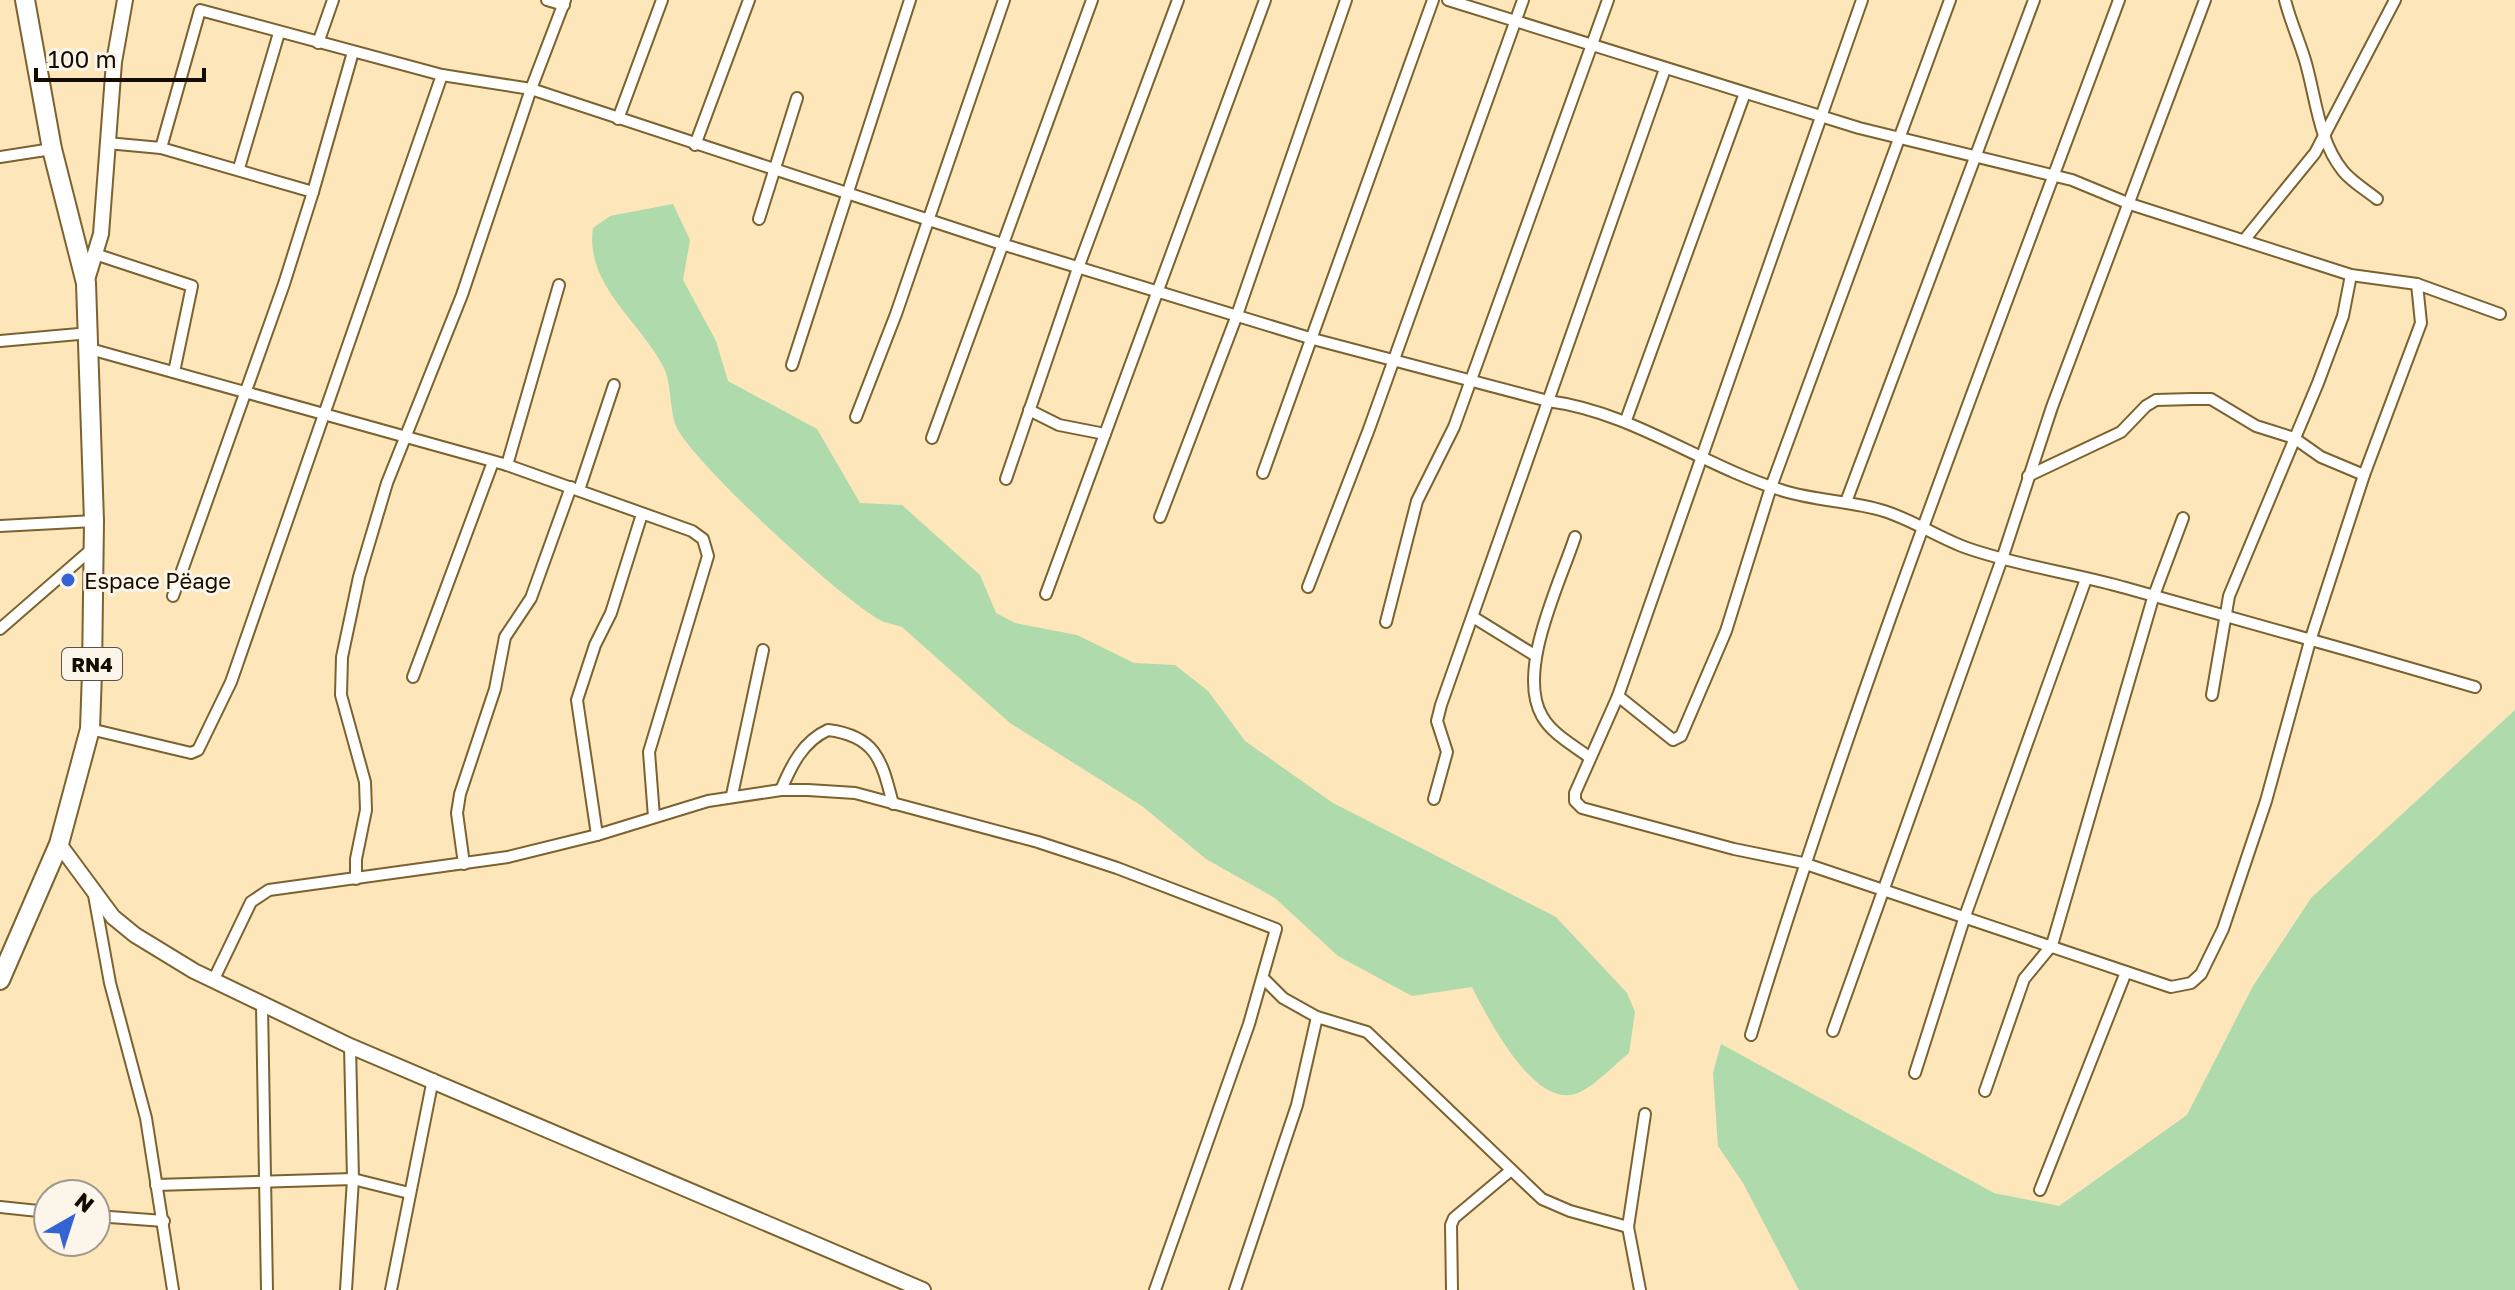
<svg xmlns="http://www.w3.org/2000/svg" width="2515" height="1290" font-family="'Golos Text',sans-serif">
  <rect width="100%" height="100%" fill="#fce6ba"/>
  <g fill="#aedaac">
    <path d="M673,204L690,240L683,280L716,341L728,381L817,429L860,503L902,505L980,575L996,613L1015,623L1077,635L1134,663L1175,665L1208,691L1245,741L1333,803L1556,917L1627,993L1635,1012L1629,1053C1614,1065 1597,1084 1580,1092C1536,1114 1488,1018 1472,987L1412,996L1338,956L1275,898L1206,859L1142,806L1010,723L902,627C897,625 890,624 884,622C849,607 690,460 676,426C669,407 672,383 663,366C639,320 585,285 593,228L610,216Z"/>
    <polygon points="2515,710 2515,1290 1799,1290 1743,1183 1718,1146 1713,1073 1721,1044 1994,1193 2059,1206 2187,1115 2253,986 2311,898"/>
  </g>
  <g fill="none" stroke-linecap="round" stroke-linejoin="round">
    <defs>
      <g id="minor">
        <polyline points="547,0 564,5"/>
        <polyline points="1448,0 1859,128 2072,180 2130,204 2351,275 2417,284 2500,314"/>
        <polyline points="1862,0 1618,696 1575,793 1575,801 1582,808 1734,849 1803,863 2171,987 2191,983 2201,974 2223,929 2266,801 2310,641 2364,475 2421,323 2417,284"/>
        <path d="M2285,0C2290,20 2299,40 2305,60C2316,97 2318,140 2343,171C2352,182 2366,190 2377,199"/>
        <polyline points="318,43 333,0"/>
        <path d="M442,75L531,89L1005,245L1313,339L1548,401C1633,412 1702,466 1784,491C1817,501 1851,501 1884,511C1913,520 1939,538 1967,548C2018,566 2074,573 2126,588C2242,620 2359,653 2475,687"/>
        <polyline points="618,119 662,0"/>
        <polyline points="695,145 749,0"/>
        <polyline points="161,148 313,192 284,284 173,596"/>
        <polyline points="0,157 52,149"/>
        <polyline points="239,168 279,33"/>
        <polyline points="313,192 353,52"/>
        <polyline points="759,219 797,98"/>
        <polyline points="2245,239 2315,153 2395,0"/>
        <polyline points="95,254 192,286 174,372"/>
        <polyline points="0,341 90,333"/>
        <polyline points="90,349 507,465 692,531 703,539 708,556 649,752 654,817"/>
        <polyline points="792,365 910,0"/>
        <polyline points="1029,410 1059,425 1105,434"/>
        <polyline points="856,417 896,314 1004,0"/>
        <polyline points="1626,420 1745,93"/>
        <polyline points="932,438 1092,0"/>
        <polyline points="507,465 559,285"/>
        <polyline points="1263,473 1433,0"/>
        <polyline points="2028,476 2121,432 2146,406 2156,400 2192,399 2211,399 2256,426 2294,438 2321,457 2364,475"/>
        <polyline points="1006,479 1078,268 1178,0"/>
        <polyline points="579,490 614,385"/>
        <polyline points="1846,502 2034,0"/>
        <polyline points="1160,517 1237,315 1346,0"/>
        <polyline points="0,526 94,521"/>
        <path d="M1575,537C1560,583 1516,671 1542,716C1552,734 1573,745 1589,757"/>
        <polyline points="1308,587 1369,429 1523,0"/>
        <polyline points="1046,594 1265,0"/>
        <polyline points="1473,617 1536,656"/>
        <polyline points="1386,622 1417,501 1454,427 1608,0"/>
        <polyline points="0,629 93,548"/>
        <polyline points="413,677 493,462"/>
        <polyline points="2212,695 2229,596 2318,383 2343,316 2351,275"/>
        <polyline points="1618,696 1673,740 1681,736 1726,631 1771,487 1950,0"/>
        <polyline points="90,729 191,753 198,750 231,682 442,75 200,10 161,148 107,143"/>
        <path d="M781,790C791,766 803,741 828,730C877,736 882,762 893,804"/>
        <polyline points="732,795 763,650"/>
        <polyline points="1434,799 1447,752 1437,721 1441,705 1665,69"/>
        <polyline points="597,835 577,700 595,645 611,613 642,514"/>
        <polyline points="464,864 457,813 460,794 495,689 505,637 531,598 571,487"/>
        <polyline points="356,879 356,859 366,810 365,782 341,695 342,657 359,577 387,483 462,295 531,89 565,0"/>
        <polyline points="94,895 110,983 146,1118 173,1290"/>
        <polyline points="1263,978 1283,998 1317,1017"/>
        <polyline points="213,981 251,902 269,890 508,857 597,835 708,801 781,790 808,790 855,793 1038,842 1117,868 1276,929 1249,1024 1155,1290"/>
        <polyline points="262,1006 267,1290"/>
        <polyline points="1833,1031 2003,556 2052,407 2205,0"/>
        <path d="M1751,1035C1858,685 1992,343 2119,0"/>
        <polyline points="1915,1073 1965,916 2086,579"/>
        <polyline points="1985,1091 2024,979 2052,945 2153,598 2183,518"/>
        <polyline points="156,1185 353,1179 409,1193"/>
        <polyline points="2040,1190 2126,972"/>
        <polyline points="0,1207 48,1212"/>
        <polyline points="96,1216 164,1221"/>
        <polyline points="346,1290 353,1179 350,1046"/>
        <polyline points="391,1290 433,1079"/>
        <polyline points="1235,1290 1297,1105 1317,1017 1367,1032 1542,1199 1570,1211 1628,1227"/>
        <polyline points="1452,1290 1451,1225 1454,1218 1510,1171"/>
        <polyline points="1640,1290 1628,1227 1645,1114"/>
      </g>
      <g id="tertiary">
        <polyline points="86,283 101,234 114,62 125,0"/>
        <polyline points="59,844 113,917 135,935 194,971 350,1046 923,1290"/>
      </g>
      <polyline id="trunk" points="0,980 59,844 90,729 92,672 94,521 86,283 52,149 25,0"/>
    </defs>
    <use href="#minor" stroke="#7b622e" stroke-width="14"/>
    <use href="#tertiary" stroke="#7b622e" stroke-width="18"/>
    <use href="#trunk" stroke="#7b622e" stroke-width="22"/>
    <use href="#minor" stroke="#fff" stroke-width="10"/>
    <use href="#tertiary" stroke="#fff" stroke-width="14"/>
    <use href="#trunk" stroke="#fff" stroke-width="18"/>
  </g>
  <circle fill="#3464d4" stroke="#fbf5ea" stroke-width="3" cx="68" cy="580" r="8"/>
  <g text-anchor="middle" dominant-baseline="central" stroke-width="6" stroke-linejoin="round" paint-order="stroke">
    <rect fill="#fbf5ea" stroke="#5a5246" stroke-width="2" x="62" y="648" width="60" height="32" rx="6"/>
    <g font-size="20" font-weight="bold" fill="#150c00">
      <text x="92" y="664">RN4</text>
    </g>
    <g font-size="22" fill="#150c00" stroke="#fbf5ea" text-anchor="start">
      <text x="84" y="580">Espace Pëage</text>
    </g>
  </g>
  <g transform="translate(72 1218) rotate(39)"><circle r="38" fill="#fbf5ea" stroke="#9f988c" stroke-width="2"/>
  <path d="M0-6L14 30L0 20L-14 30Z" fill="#3464d4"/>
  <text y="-12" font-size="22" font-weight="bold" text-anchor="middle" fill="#150c00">N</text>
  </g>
  <path d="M36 68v12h168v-12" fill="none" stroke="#150c00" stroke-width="4"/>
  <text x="48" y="68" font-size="24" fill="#150c00" stroke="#fbf5ea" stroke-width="6" paint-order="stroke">100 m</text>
</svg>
